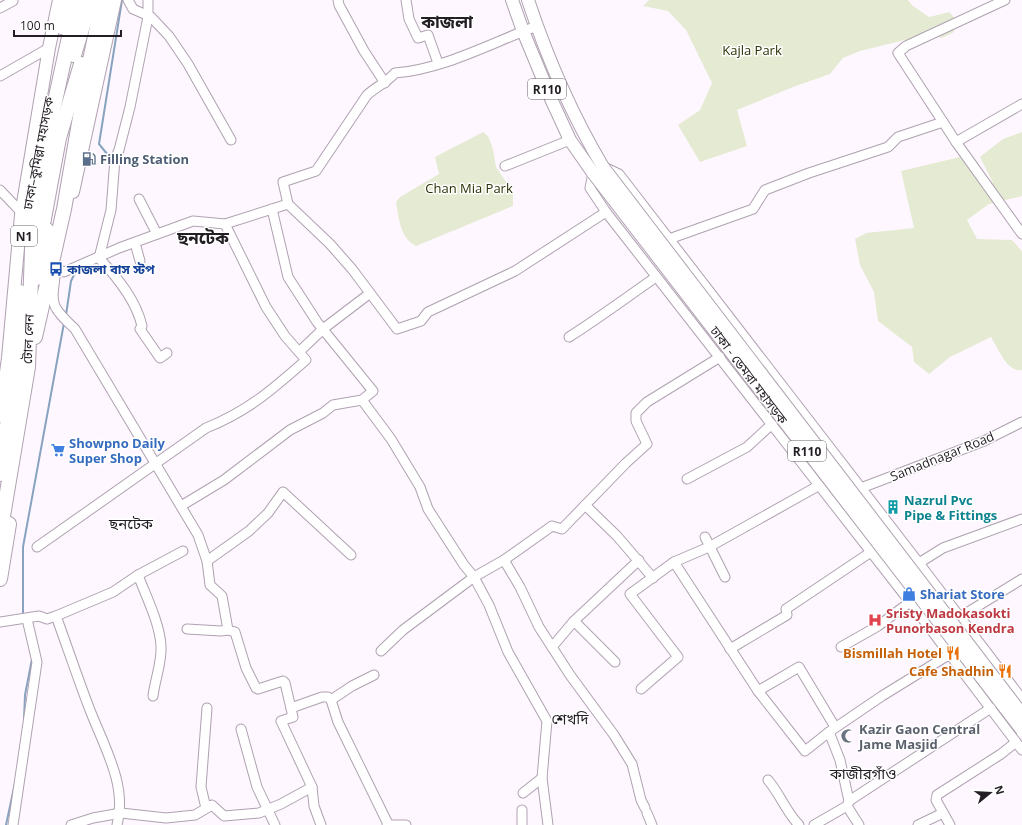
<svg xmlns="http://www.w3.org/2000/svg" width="1022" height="825" font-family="'Open Sans','Noto Sans Bengali',sans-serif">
  <rect width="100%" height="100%" fill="#fef7ff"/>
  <g fill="#e5ebd2">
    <polygon points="649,0 908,0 913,6 929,17 949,12 956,19 954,32 942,38 929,34 860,51 843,58 830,74 793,87 737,110 747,146 700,162 678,125 700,110 712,83 686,30 668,11 643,6"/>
    <path d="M483,132L488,136L493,149L496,167L513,192V206L416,246C400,238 399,219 396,202L400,197L439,174L435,157Z"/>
    <path d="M1022,132V196L989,204L967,220L977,239L1012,240L1022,251V370C1007,373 998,348 991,337L950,357L929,374L914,362L912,347L878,321L874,292L860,265L855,239L866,233L914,228L901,171L960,157L988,186L993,183L980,157L1003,139Z"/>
  </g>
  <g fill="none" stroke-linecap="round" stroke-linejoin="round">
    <g stroke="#88a3bf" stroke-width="2">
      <polyline points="112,160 99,144 122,0"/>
      <polyline points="66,315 71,281 76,271"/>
      <polyline points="23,615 23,547 64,323"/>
      <polyline points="24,719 25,695 32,659"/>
      <polyline points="6,825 15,783"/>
    </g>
    <defs>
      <g id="minor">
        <polyline points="128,0 133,9 151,17 169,36 188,64 231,140"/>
        <path d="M148,0V17L130,107L119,150L115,159L111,210L99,258C117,277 136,300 142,326L140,329L160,358L167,353"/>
        <polyline points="338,0 339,5 364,51 385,83"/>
        <polyline points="406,0 409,19 418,38 428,35 438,63"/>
        <polyline points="0,8 13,1"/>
        <path d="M537,26C491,43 444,69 395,73C386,83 377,86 367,95L316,171L283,182L288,204L330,244L352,269L397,329L421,321L428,312L515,271L606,212"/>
        <polyline points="0,76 49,48"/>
        <polyline points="943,122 898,53 906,46 1005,0"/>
        <polyline points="956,142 1022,234"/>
        <polyline points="505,166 570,140"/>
        <polyline points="604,167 619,174 919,563 1022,699"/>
        <polyline points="593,173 590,188 606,212 910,602 1022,750"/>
        <polyline points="0,190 21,212"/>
        <polyline points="139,199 157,234"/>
        <path d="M288,204L225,224L193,221L119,248L64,272L56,269C52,304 48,304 75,329L198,535L207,561L210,585L222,596L228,630L235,632L246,668L256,688L258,689L283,681L285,683L293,717L281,721L312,787L314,806L321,825"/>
        <polyline points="669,239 753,209 765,190 809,173 888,147 898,137 943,122 956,142 1022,104"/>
        <polyline points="135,243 140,261"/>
        <path d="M569,337C599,318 627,297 656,277"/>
        <polyline points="299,352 323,329 369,294"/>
        <polyline points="362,400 391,439 420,487 428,509 464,565 474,577 489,605 508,652 547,721 542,778 548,825"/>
        <polyline points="687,479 747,447 772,424"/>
        <polyline points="861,488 984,441 1022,422"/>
        <polyline points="585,505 617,536 653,578"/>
        <polyline points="181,506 224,480 290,430 323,413 333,405 362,400 373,391 317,322 288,277 272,209"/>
        <polyline points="705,537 725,577"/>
        <path d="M37,547L206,428C248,411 272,390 306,360L285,336L266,307L225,224"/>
        <polyline points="504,560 520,587 539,627 570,675 614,735 632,764 641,800 645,808"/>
        <polyline points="207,561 249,531 268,513 283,492 351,555"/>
        <polyline points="674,562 758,691 805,751 829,732"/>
        <polyline points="919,563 943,548 1022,519"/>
        <path d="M138,575C146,596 160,624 161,646C162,663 155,679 153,696"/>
        <polyline points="56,616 113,592 138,575 183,551"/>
        <polyline points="960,617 1022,579"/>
        <polyline points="574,621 615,662"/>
        <path d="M0,622L39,616L47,619L56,616C67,646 77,676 88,705C102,743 128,784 117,825"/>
        <polyline points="187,629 221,631 228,630"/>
        <polyline points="552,647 574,621 639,560"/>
        <polyline points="841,647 878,626 910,602"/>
        <polyline points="730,649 787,615 786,609 871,552"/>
        <polyline points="381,651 403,630 474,577 504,560 552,526 562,529 626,463 647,444 636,421 636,413 647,402 720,357"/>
        <polyline points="641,689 678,657 630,594 674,562 709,547 818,486"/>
        <polyline points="758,691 799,667 835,727"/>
        <polyline points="331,700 352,686 374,675"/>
        <polyline points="291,708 322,697 328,697 331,700 338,722 388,824"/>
        <polyline points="241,729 257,787 275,825"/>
        <path d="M768,780C780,794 786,812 799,825"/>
        <polyline points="523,793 542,778"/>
        <polyline points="849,801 991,708"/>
        <polyline points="847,806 859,825"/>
        <polyline points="206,808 201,787 207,708"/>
        <polyline points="522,810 522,825"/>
        <polyline points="647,813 652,825"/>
        <polyline points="13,825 37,662 27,619"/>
        <polyline points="71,825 93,818 121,813 166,818 195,815 212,805 224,816 259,813 281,804 312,787"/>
        <polyline points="387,825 406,825"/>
        <polyline points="814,825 847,806 849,801 840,760 829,732 882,696 950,654"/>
        <polyline points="918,825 943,813"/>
        <polyline points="950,825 936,800 937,795 1001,754 1016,742"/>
      </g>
      <g id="major">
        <polyline points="512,0 523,31 552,101 570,140 593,173"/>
        <path d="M528,0C547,57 572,115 603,167"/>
        <polyline points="73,192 115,0"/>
        <polyline points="0,416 8,358 21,215 49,48 59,0"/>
      </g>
      <g id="highway">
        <polyline points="62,27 67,0"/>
        <polyline points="74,55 91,0"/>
        <polyline points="40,240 59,138 81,64"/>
        <polyline points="37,278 47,230"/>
        <polyline points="35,337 64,209 90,60 103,0"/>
        <polyline points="0,474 18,349 20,292"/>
        <polyline points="0,534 28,367 33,220 46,143 77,0"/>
        <polyline points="0,579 9,524"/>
      </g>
    </defs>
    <use href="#minor" stroke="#afa1b1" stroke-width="11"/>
    <use href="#major" stroke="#afa1b1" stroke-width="14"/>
    <use href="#highway" stroke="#afa1b1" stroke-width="16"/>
    <use href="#minor" stroke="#fff" stroke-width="9"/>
    <use href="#major" stroke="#fff" stroke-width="12"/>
    <use href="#highway" stroke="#fff" stroke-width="14"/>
    <defs>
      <g id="major-bridge">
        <polyline points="603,167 1022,714"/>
        <polyline points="593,173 1022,730"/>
      </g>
    </defs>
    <use href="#major-bridge" stroke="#afa1b1" stroke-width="14" stroke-linecap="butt"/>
    <use href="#major-bridge" stroke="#fff" stroke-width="12"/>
  </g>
  <defs>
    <symbol id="fuel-bare" viewBox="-9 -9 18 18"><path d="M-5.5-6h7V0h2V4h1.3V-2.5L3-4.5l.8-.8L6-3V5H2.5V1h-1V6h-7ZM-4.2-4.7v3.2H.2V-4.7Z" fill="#5c6f8a" stroke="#fff" stroke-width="2.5" paint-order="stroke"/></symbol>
    <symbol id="bus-bare" viewBox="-9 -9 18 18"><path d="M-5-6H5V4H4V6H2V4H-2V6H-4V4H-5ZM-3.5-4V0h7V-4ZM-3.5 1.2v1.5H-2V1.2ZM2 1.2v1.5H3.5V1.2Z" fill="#1a4fb4" stroke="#fff" stroke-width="2.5" paint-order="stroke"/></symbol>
    <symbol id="supermarket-bare" viewBox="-9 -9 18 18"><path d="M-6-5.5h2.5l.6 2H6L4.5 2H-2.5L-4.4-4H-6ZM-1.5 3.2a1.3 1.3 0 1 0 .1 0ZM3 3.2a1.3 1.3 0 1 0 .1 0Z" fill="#3f7fe0" stroke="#fff" stroke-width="2.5" paint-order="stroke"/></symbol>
    <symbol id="building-bare" viewBox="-9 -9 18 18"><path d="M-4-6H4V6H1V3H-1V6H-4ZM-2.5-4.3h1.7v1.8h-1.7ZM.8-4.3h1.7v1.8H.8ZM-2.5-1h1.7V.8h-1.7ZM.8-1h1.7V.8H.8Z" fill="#0f9aa8" stroke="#fff" stroke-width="2.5" paint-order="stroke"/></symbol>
    <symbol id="shop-bare" viewBox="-9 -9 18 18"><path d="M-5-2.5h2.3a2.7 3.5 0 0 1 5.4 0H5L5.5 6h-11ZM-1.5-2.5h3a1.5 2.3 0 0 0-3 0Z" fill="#3f7fe0" stroke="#fff" stroke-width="2.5" paint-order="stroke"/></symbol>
    <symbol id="hospital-bare" viewBox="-9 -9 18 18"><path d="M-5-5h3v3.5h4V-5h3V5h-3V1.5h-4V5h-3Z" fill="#e0444e" stroke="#fff" stroke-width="2.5" paint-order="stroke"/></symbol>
    <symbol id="restaurant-bare" viewBox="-9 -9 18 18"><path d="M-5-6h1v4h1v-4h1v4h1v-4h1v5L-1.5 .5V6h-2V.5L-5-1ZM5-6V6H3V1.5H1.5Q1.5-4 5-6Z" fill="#e8710a" stroke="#fff" stroke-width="2.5" paint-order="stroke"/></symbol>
    <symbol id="mosque-bare" viewBox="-9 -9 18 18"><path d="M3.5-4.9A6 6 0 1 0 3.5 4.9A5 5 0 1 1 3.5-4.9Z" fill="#6b7280" stroke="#fff" stroke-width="2.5" paint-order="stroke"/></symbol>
  </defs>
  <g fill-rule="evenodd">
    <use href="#fuel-bare" x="79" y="149" width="20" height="20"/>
    <use href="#bus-bare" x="46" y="259" width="20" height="20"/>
    <use href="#supermarket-bare" x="48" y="440" width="20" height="20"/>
    <use href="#building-bare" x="883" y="497" width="20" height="20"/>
    <use href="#shop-bare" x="899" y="584" width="20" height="20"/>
    <use href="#hospital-bare" x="865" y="610" width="20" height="20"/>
    <use href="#restaurant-bare" x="943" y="643" width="20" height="20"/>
    <use href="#restaurant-bare" x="995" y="661" width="20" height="20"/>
    <use href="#mosque-bare" x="838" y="726" width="20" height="20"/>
  </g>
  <g text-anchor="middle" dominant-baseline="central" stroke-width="3" stroke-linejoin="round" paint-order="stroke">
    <g fill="#fff" stroke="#656166" stroke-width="1">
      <rect x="528" y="79" width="38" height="20" rx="3"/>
      <rect x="11" y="226" width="26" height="20" rx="3"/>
      <rect x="788" y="441" width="38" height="20" rx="3"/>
    </g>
    <g font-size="12" font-weight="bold" fill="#231d24">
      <text x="547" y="89">R110</text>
      <text x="24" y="236">N1</text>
      <text x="807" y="451">R110</text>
    </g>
    <g font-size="13" fill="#2a3104" stroke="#fff">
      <text x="752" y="50">Kajla Park</text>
      <text x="469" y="188">Chan Mia Park</text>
    </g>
    <g font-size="13" fill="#231d24" stroke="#fff">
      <text transform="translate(38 153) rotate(-79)">ঢাকা–কুমিল্লা মহাসড়ক</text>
      <text transform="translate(28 339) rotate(-88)">টোল লেন</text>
      <text transform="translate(749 375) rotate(53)">ঢাকা - ডেমরা মহাসড়ক</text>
      <text transform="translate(942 456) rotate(-22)">Samadnagar Road</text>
    </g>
    <g font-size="13" font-weight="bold" fill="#4e5e75" stroke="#fff" text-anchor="start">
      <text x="100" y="159">Filling Station</text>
    </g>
    <g font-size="13" font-weight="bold" fill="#164399" stroke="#fff" text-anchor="start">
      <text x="67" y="269">কাজলা বাস স্টপ</text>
    </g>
    <g font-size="13" font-weight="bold" fill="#366cbe" stroke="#fff" text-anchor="start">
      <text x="69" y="443">Showpno Daily<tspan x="69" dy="15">Super Shop</tspan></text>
      <text x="920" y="594">Shariat Store</text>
    </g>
    <g font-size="13" font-weight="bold" fill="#0d838f" stroke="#fff" text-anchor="start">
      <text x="904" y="500">Nazrul Pvc<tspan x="904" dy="15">Pipe &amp; Fittings</tspan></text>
    </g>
    <g font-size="13" font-weight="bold" fill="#be3a42" stroke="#fff" text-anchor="start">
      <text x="886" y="613">Sristy Madokasokti<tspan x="886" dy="15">Punorbason Kendra</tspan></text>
    </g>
    <g font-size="13" font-weight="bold" fill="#c56008" stroke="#fff" text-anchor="end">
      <text x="942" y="653">Bismillah Hotel</text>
      <text x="994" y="671">Cafe Shadhin</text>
    </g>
    <g font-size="13" font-weight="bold" fill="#5b616d" stroke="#fff" text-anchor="start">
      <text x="859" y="729">Kazir Gaon Central<tspan x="859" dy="15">Jame Masjid</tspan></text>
    </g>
    <g font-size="15" fill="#231d24" stroke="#fff">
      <text x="131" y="523">ছনটেক</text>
      <text x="570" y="718">শেখদি</text>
      <text x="863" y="773">কাজীরগাঁও</text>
    </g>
    <g font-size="17" font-weight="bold" fill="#231d24" stroke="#fff">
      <text x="447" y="21">কাজলা</text>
      <text x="203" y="237">ছনটেক</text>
    </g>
  </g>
  <g transform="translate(990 793) rotate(72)" stroke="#ffffff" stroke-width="3" paint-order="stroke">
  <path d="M0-3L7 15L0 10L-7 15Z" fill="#231d24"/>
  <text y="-6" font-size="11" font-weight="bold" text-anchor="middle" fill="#231d24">N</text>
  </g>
  <path d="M14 30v6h107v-6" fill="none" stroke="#231d24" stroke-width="2"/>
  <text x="20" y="30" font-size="12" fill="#231d24" stroke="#ffffff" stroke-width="3" paint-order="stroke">100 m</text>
</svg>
